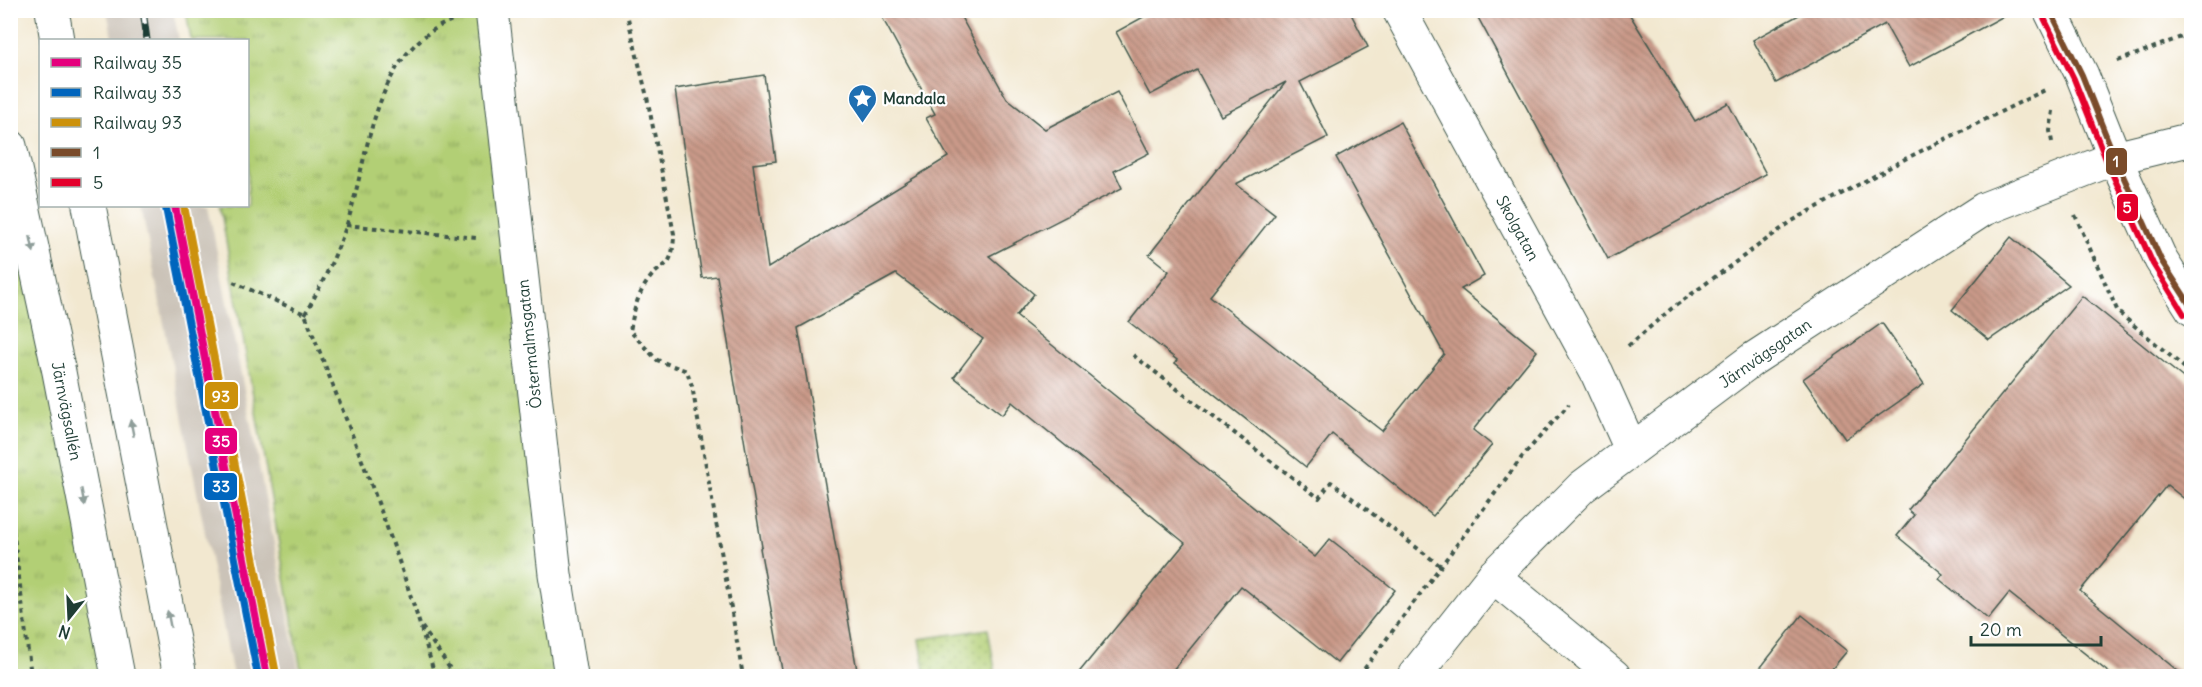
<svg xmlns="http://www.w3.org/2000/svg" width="2202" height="687" font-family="Delius,sans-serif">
  <defs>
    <pattern id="grass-tufts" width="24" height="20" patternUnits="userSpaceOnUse" patternTransform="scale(1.5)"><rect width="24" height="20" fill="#b2cf75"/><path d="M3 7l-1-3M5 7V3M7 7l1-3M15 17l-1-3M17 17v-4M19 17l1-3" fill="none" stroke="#90a961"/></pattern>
    <pattern id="park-dots" width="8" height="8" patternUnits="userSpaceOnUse" patternTransform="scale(1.5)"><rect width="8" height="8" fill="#b2cf75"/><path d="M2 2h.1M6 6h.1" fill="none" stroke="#90a961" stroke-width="1.8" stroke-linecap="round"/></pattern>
    <pattern id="building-back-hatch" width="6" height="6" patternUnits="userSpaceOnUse" patternTransform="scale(1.5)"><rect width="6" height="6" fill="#ca9a89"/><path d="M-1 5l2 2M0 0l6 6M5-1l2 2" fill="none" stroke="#a37f71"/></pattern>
  </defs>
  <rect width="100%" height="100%" fill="#fff"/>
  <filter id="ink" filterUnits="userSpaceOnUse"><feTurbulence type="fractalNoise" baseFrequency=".0167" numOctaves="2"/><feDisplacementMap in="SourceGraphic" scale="12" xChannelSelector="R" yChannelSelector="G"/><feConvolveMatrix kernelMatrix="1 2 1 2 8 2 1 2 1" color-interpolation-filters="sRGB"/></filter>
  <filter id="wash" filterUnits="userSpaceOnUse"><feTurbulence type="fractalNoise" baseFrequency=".008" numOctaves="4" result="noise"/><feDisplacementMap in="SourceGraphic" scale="24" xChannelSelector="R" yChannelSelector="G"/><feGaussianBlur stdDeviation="1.35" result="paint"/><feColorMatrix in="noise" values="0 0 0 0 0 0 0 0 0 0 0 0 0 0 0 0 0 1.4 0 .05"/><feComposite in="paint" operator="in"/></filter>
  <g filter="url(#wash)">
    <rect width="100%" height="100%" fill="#f2e8d0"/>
    <g fill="#cbc3b8">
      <polygon points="107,11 173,11 179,40 113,40"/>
      <polygon points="141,206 208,206 300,676 233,676"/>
    </g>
    <g fill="url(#grass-tufts)" stroke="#688654" stroke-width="1.5">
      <polygon points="186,11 492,11 571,676 302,676 220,206 248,206 248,40 191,40"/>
      <polygon points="10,146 118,676 11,676"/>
    </g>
    <polygon fill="url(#park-dots)" stroke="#688654" stroke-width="1.5" points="988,629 996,676 926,676 920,639"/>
    <g id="blocks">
      <g fill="url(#building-back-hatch)">
        <polygon points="878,10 957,10 1007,99 1045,129 1117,92 1149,153 1114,171 1122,188 989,256 1034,294 1016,316 1315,557 1330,539 1395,590 1337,663 1241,586 1168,676 1076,676 1185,543 1012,402 1002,415 954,377 983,339 896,274 798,328 858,676 783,676 760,548 762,547 717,276 702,278 675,89 764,75 776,161 753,164 768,268 948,157 926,118 935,114"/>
        <polygon points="1156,10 1349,10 1368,47 1300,82 1328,137 1236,184 1275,214 1210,296 1382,431 1444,354 1336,157 1400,122 1484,276 1461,289 1537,351 1473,430 1492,445 1433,516 1332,434 1306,467 1175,363 1177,360 1129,322 1169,271 1149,255 1286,82 1221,116 1197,70 1150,95 1116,32"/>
        <polygon points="1474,10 1627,10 1695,121 1728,103 1766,174 1608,259"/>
        <polygon points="1808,10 2015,10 1909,67 1885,24 1776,83 1753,40"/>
        <polygon points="2011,237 2069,285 1989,340 1952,310"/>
        <polygon points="2082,296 2192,385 2192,505 2167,485 2080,591 2184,676 2113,676 2009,593 1988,619 1939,579 1943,574 1897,536 1914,515 1908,510"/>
        <polygon points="1882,323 1924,384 1845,439 1803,379"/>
        <polygon points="1802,615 1847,651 1826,676 1754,676"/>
      </g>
    </g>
  </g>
  <g filter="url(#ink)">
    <use href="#blocks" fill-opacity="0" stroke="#3f574b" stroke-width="1.5"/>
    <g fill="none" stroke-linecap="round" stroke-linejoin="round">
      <defs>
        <g id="minor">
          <polyline points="492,10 555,574 571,676"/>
          <polyline points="1399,10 1597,373 1631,449"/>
          <polyline points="2050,10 2082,75 2115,158 2161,260 2192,309"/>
          <polyline points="1493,576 1614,676"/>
          <polyline points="1414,676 1493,576 1582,487 1753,359 1984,209 2115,158 2192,139"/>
        </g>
        <g id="secondary">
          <polyline points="52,10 57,40"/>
          <polyline points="10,146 59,372 118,676"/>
          <polyline points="89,206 180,676"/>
        </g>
      </defs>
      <use href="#minor" stroke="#3f574b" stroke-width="35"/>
      <use href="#secondary" stroke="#3f574b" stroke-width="35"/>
      <g stroke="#3f574b" stroke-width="4" stroke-dasharray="4.5 4.5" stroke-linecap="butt">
        <path d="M626,10L647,97L674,234C673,274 661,259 645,285C636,299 633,315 630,331L657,360L687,371L692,386L743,676"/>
        <polyline points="2118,61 2192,33"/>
        <polyline points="2052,142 2050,131 2053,111"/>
        <polyline points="2075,215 2118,312 2192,374"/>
        <polyline points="346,225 477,238"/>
        <path d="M233,282L305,314C351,433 401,553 435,676"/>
        <path d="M305,314C321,286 335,258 346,227C370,155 371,51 455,19"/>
        <polyline points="1628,346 1671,309 1792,221 1905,159 2047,89"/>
        <polyline points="1133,355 1319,498 1331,482 1442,567"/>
        <polyline points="10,504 31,676"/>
        <polyline points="422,627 455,676"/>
        <polyline points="1359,676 1522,457 1569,404"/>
      </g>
      <use href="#minor" stroke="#fff" stroke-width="33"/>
      <use href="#secondary" stroke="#fff" stroke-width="33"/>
      <defs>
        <polyline id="rail" points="143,10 147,40"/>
      </defs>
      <use href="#rail" stroke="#1f3d34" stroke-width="7"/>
      <use href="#rail" stroke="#fff" stroke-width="4.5" stroke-dasharray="14" stroke-linecap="butt"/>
      <defs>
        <polyline id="bus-1" points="2050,10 2082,75 2115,158 2161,260 2192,308"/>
        <polyline id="bus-2" points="2042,14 2074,79 2107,162 2153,264 2184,314"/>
      </defs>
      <use href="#bus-1" stroke="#fff" stroke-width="10"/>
      <use href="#bus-2" stroke="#fff" stroke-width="10"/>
      <use href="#bus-1" stroke="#7a4b2a" stroke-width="6"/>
      <use href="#bus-2" stroke="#e4002b" stroke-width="6"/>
      <defs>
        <polyline id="rail-1" points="175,206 267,676"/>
        <polyline id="rail-2" points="166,208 258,676"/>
        <polyline id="rail-3" points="184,206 276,674"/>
      </defs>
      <use href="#rail-1" stroke="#fff" stroke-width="12"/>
      <use href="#rail-2" stroke="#fff" stroke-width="12"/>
      <use href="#rail-3" stroke="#fff" stroke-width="12"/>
      <use href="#rail-1" stroke="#e5007d" stroke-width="8"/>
      <use href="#rail-2" stroke="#0065bd" stroke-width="8"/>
      <use href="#rail-3" stroke="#cc910a" stroke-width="8"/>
    </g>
    <defs><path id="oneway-solid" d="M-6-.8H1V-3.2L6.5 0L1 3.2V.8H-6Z" transform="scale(1.5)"/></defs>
    <g fill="#8f9e9a">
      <use href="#oneway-solid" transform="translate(32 244) rotate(78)"/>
      <use href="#oneway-solid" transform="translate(132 428) rotate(-101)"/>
      <use href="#oneway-solid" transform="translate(83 497) rotate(79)"/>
      <use href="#oneway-solid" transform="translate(169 619) rotate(-101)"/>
    </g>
  </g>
  <defs>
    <symbol id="sight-pin" viewBox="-11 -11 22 30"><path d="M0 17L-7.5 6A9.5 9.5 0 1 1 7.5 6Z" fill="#1f6fb2" stroke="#fff"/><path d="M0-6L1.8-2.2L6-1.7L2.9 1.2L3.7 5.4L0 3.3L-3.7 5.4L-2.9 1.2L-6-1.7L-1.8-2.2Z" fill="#fff"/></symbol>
  </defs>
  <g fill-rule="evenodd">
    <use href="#sight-pin" x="846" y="82" width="33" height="45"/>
  </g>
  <g text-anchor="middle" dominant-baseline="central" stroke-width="4.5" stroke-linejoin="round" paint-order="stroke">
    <g font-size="16" font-weight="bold" fill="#1f3d34" stroke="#fff" text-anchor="start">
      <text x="883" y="98">Mandala</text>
    </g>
    <g font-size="16" fill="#1f3d34" stroke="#fff">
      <text transform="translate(1518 228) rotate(61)">Skolgatan</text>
      <text transform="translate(529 344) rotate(-96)">Östermalmsgatan</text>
      <text transform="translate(1765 353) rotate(-35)">Järnvägsgatan</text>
      <text transform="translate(67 411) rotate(79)">Järnvägsallén</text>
    </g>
  </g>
  <g stroke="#fff" stroke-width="2">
    <rect x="2105" y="147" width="23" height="29" rx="6" fill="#7a4b2a"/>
    <rect x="2116" y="193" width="23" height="29" rx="6" fill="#e4002b"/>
    <rect x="204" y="381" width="35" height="29" rx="6" fill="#cc910a"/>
    <rect x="204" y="427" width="34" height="28" rx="6" fill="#e5007d"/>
    <rect x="203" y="472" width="35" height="29" rx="6" fill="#0065bd"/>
  </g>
  <g font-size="16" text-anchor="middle" font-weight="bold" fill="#fff">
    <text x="2116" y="167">1</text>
    <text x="2127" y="213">5</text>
    <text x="221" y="402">93</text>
    <text x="221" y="447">35</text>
    <text x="221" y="492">33</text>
  </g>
  <rect width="2202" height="687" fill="none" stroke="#fff" stroke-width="36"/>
  <rect x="39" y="39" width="210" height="168" fill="#ffffff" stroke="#a5b1ae" stroke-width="1.5"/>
  <rect x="51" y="58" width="30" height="9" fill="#e5007d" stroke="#a5b1ae" stroke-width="1.5"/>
  <text x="93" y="69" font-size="18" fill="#1f3d34">Railway 35</text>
  <rect x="51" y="88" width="30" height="9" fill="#0065bd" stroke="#a5b1ae" stroke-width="1.5"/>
  <text x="93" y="99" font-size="18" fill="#1f3d34">Railway 33</text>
  <rect x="51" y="118" width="30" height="9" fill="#cc910a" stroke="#a5b1ae" stroke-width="1.5"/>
  <text x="93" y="129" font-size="18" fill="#1f3d34">Railway 93</text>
  <rect x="51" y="148" width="30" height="9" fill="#7a4b2a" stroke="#a5b1ae" stroke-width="1.5"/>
  <text x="93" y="159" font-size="18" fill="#1f3d34">1</text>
  <rect x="51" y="178" width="30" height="9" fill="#e4002b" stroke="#a5b1ae" stroke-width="1.5"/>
  <text x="93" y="189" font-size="18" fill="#1f3d34">5</text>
  <g transform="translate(69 618) rotate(198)" stroke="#ffffff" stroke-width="4.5" paint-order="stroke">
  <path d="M0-4.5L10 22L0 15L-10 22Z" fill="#1f3d34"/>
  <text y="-9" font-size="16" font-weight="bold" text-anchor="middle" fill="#1f3d34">N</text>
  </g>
  <path d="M1971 636v9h130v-9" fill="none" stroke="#1f3d34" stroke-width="3"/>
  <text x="1980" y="636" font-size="18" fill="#1f3d34" stroke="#ffffff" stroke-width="4.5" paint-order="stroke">20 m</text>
</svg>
